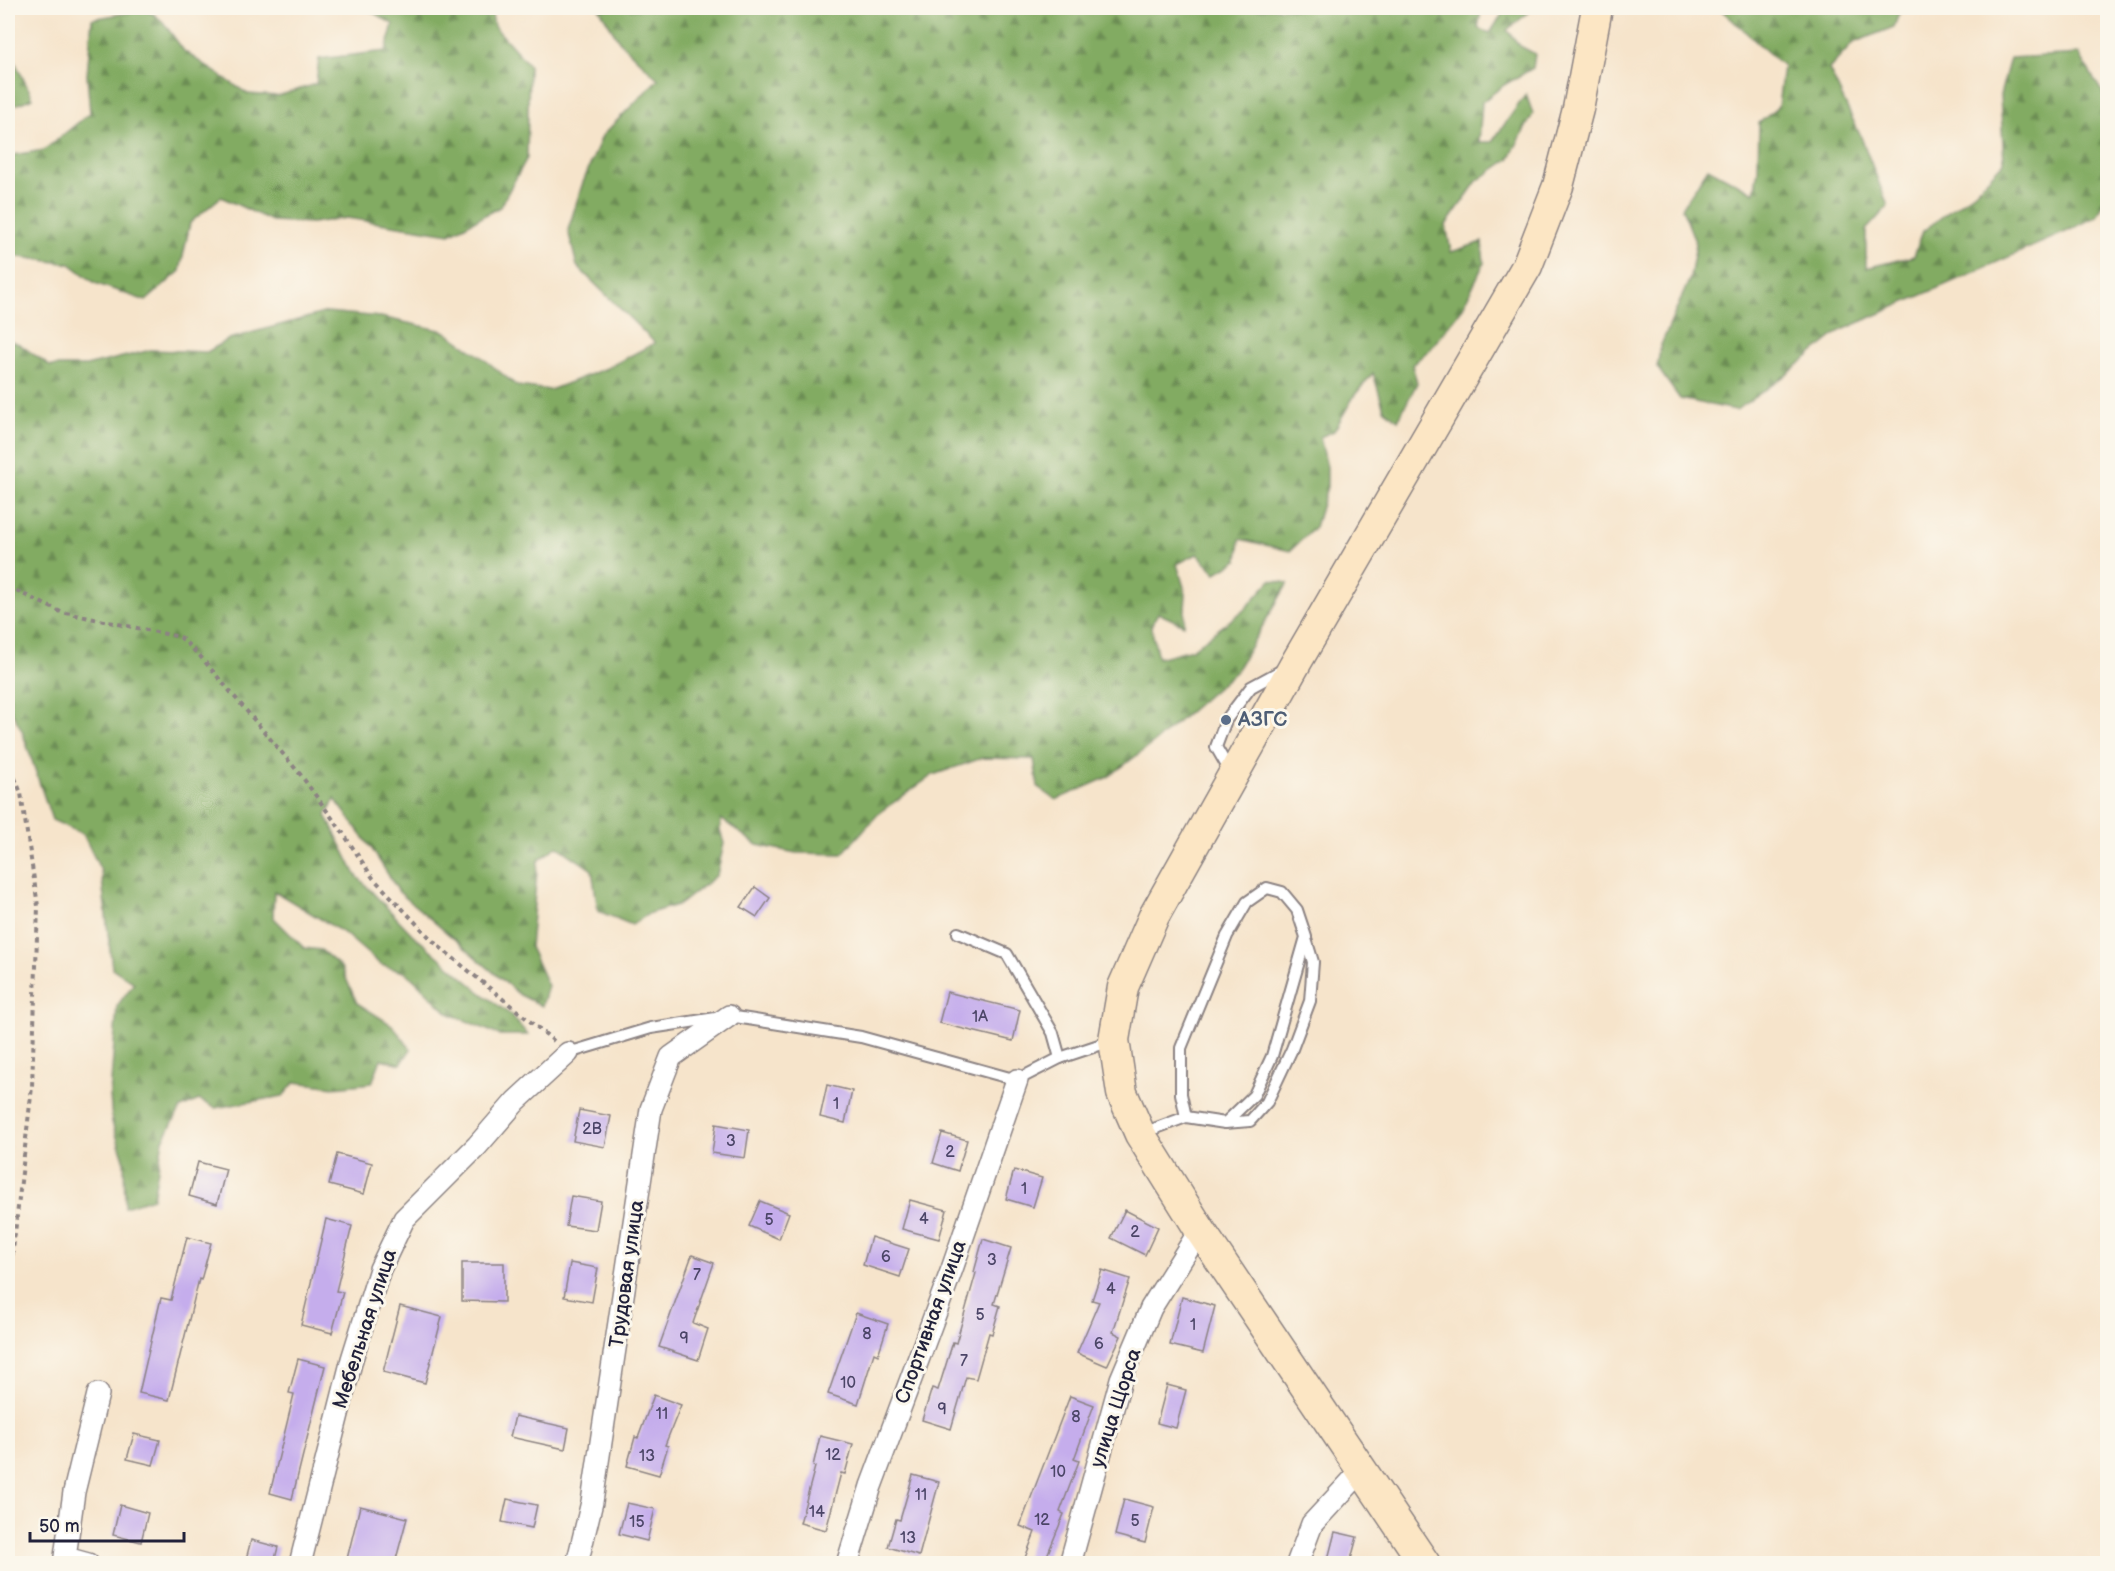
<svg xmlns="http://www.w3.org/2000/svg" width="2115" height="1571" font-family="'Balsamiq Sans',sans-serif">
  <defs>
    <pattern id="forest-firs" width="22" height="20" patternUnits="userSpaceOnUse" patternTransform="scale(1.5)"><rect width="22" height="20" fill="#82ab62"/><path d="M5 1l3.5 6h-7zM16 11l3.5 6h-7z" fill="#6a8b52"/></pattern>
  </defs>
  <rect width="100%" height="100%" fill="#fbf7ec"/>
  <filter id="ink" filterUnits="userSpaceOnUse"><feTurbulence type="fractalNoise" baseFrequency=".0167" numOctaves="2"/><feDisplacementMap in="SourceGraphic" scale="12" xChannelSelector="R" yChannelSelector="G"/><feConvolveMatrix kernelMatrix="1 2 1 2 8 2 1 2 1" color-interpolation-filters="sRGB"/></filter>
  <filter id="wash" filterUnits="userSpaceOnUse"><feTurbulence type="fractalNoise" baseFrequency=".008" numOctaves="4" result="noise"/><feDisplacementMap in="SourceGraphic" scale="24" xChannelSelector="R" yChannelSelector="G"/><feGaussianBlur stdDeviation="1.35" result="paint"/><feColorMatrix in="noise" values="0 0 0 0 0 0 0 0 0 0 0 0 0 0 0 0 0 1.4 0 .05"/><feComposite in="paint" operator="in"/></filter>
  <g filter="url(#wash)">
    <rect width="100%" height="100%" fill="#f6e4cb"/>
    <g fill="url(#forest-firs)" stroke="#52664e" stroke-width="1.5">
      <polygon points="365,8 491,8 494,26 529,65 527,158 500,207 450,234 347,218 312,223 272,221 221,197 190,223 180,271 146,301 95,283 70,264 13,256 8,246 8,160 13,155 44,150 90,113 87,75 92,19 144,10 155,15 163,22 184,51 248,94 278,96 316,84 319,59 386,51 393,24"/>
      <polygon points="599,8 1472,8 1481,11 1478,28 1490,33 1506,8 1534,8 1507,30 1520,46 1535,54 1533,68 1504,85 1482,102 1479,142 1492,142 1526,94 1533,114 1509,159 1477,181 1446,225 1451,252 1482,242 1484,263 1462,309 1431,348 1412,365 1417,383 1398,420 1384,409 1373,373 1354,396 1334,431 1320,437 1327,467 1327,487 1315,527 1290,551 1240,539 1238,560 1216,573 1197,554 1177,564 1186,594 1184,625 1158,613 1151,626 1158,658 1192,649 1244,610 1271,580 1288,583 1236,671 1156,741 1108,777 1056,800 1038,787 1034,759 982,758 933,775 880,812 842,854 796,853 757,845 721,819 720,830 724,843 717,875 680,904 650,913 632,925 598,911 592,870 557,846 538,861 530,947 548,986 542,1006 520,995 399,892 372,849 335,799 326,815 356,875 412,934 479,991 511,1015 528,1035 499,1035 448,1013 407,973 381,965 344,933 274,891 273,917 304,948 321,950 341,967 357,1003 392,1025 411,1049 401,1064 381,1059 372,1083 334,1087 295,1082 283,1096 215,1108 199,1100 181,1108 163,1140 153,1198 125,1207 124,1159 112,1122 110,1095 117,1006 134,983 112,968 101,871 83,834 52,820 22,731 8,704 8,340 19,344 50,366 86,366 151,350 207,352 229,339 327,312 381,317 444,331 483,358 517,386 550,390 607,368 655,343 577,266 568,230 582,185 602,136 658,79 619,41"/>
      <polygon points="1719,8 1901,8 1894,27 1853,43 1829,69 1861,137 1888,206 1866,230 1866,268 1914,256 1923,231 1975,192 2004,162 2000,95 2010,58 2079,54 2107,100 2107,196 2097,216 2068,231 1840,331 1778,381 1736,410 1680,399 1657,367 1661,345 1690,278 1696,244 1682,208 1708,168 1754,193 1758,170 1759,123 1778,107 1783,66"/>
      <polygon points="8,48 33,98 8,108"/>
    </g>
    <g id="blocks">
      <g fill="#c5adec">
        <polygon points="755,887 770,898 757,917 741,907"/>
        <polygon points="947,992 1020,1010 1013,1041 939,1023"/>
        <polygon points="827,1085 852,1091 845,1123 820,1117"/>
        <polygon points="579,1110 611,1116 605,1147 573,1141"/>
        <polygon points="716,1124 749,1130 745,1158 712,1153"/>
        <polygon points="942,1133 967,1140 958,1171 933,1163"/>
        <polygon points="337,1154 372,1163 364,1194 329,1185"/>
        <polygon points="198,1162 226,1169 217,1204 189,1196"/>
        <polygon points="1014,1170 1042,1178 1033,1207 1006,1199"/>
        <polygon points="571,1196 601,1201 596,1230 566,1226"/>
        <polygon points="910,1200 947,1210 939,1239 902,1229"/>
        <polygon points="760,1201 789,1213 779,1239 749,1226"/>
        <polygon points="1125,1210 1158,1227 1145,1255 1111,1238"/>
        <polygon points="326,1219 352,1226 336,1291 343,1292 332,1333 301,1325"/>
        <polygon points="187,1237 211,1243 201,1280 199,1279 169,1400 139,1393 161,1298 171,1300"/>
        <polygon points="871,1237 909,1249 900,1277 863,1265"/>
        <polygon points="983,1239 1011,1248 994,1304 1000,1306 992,1334 989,1333 976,1379 966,1377 951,1429 922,1420 932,1388 938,1390 953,1342 956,1343 976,1273 974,1272"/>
        <polygon points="692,1255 714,1263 693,1323 708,1329 698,1360 659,1347"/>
        <polygon points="462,1263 504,1263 504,1302 462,1301"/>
        <polygon points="570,1263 598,1268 592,1302 564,1297"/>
        <polygon points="1102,1270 1130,1279 1113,1332 1121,1336 1107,1366 1077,1353 1099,1302 1092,1300"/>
        <polygon points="1182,1297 1215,1306 1203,1353 1170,1345"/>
        <polygon points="400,1306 442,1317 425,1383 383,1372"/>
        <polygon points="856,1313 888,1324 878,1355 874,1353 858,1404 828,1394"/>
        <polygon points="298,1359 325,1366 292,1499 270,1493 294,1394 289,1393"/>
        <polygon points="1167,1385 1186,1390 1176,1428 1157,1423"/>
        <polygon points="654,1395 681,1405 665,1445 668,1446 659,1475 627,1466 635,1437 638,1438"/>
        <polygon points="1070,1396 1094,1405 1074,1459 1079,1461 1060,1512 1064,1514 1044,1563 1023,1563 1035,1532 1020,1526"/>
        <polygon points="515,1416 569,1428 565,1449 510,1437"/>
        <polygon points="134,1434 160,1440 153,1465 127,1459"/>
        <polygon points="820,1436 853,1444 845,1474 841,1473 826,1530 800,1523 815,1467 813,1466"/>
        <polygon points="913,1475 939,1482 919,1556 888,1547 896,1519 900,1520"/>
        <polygon points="507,1499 537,1505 532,1528 502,1522"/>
        <polygon points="1124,1499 1154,1507 1145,1543 1115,1535"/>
        <polygon points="627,1503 655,1509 647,1541 619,1534"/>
        <polygon points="120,1505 148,1513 141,1542 113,1535"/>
        <polygon points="360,1506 407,1518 395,1563 346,1563"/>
        <polygon points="1335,1532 1357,1537 1350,1563 1327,1563"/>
        <polygon points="251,1540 278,1547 274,1563 245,1563"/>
      </g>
    </g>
  </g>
  <g filter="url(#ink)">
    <use href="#blocks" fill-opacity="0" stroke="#8c8383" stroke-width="1.5"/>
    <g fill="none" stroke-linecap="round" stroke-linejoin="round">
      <defs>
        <g id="service">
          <polyline points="1231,773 1216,747 1226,720 1251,687 1284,669"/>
          <polyline points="958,933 1007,954 1053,1033 1060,1058"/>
          <polyline points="568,1053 651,1028 729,1016 861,1037 1017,1080 1060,1058 1111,1041"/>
          <polyline points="1186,1117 1181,1094 1181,1048 1227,936 1247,902 1267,888 1282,892 1297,910 1306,937 1272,1056 1254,1095 1225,1123"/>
          <polyline points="1143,1133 1186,1117 1225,1123 1250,1121 1267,1102 1292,1049 1310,1001 1313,962 1306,939"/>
        </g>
        <g id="minor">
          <polyline points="66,1558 88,1564"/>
          <polyline points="64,1564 74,1492 98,1394"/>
          <polyline points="300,1564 352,1359 380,1269 404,1219 477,1146 516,1101 568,1053"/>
          <polyline points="577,1564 592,1502 651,1109 671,1057 729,1016"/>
          <polyline points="847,1564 871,1486 952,1269 1017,1080"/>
          <polyline points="1070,1564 1121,1379 1151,1308 1200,1230"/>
          <polyline points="1297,1564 1312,1524 1362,1470"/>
        </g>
        <polyline id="secondary" points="1425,1564 1200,1230 1140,1134 1122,1093 1114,1040 1123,987 1154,916 1297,661 1527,266 1558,186 1578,109 1597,8"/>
      </defs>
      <use href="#service" stroke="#8c8383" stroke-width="14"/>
      <use href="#minor" stroke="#8c8383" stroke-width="24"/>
      <use href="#secondary" stroke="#8c8383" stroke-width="33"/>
      <g stroke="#8c8383" stroke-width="4" stroke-dasharray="4.5 4.5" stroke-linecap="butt">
        <polyline points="8,587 61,612 180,637 200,656 300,774 343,833 373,878 436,944 554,1041"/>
        <polyline points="8,761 21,793 38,906 32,1087 8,1293"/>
      </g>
      <use href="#service" stroke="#fff" stroke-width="10"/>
      <use href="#minor" stroke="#fff" stroke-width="21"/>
      <use href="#secondary" stroke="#fce6c4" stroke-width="30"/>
      <polyline stroke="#22223b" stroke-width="4.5" stroke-dasharray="9 4.5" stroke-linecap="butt" points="8,1078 9,1093 8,1107"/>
    </g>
  </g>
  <circle fill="#5c6f8a" stroke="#fbf7ec" stroke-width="2" cx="1226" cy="720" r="6"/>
  <g text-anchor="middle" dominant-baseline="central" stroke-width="6" stroke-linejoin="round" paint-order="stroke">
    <g font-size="16" fill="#4b4567">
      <text x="980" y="1017">1А</text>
      <text x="836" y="1104">1</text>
      <text x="592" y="1129">2В</text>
      <text x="731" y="1141">3</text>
      <text x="950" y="1152">2</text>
      <text x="1024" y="1189">1</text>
      <text x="924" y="1219">4</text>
      <text x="769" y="1220">5</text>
      <text x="1135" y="1232">2</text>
      <text x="886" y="1257">6</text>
      <text x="992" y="1260">3</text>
      <text x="697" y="1275">7</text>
      <text x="1111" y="1289">4</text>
      <text x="980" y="1315">5</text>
      <text x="1193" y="1325">1</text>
      <text x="867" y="1334">8</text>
      <text x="684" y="1338">9</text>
      <text x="1099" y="1344">6</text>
      <text x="964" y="1361">7</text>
      <text x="848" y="1383">10</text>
      <text x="942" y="1409">9</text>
      <text x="662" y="1414">11</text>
      <text x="1076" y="1417">8</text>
      <text x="833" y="1455">12</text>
      <text x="647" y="1456">13</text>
      <text x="1058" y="1472">10</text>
      <text x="921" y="1495">11</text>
      <text x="817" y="1512">14</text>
      <text x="1042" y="1520">12</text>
      <text x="1135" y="1521">5</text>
      <text x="637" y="1522">15</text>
      <text x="908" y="1538">13</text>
    </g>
    <g font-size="20" font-weight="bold" fill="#4e5e75" stroke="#fbf7ec" text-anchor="start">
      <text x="1238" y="720">АЗГС</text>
    </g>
    <g font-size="20" fill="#22223b" stroke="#fbf7ec">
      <text transform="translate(627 1274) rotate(-82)">Трудовая улица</text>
      <text transform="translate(931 1322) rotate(-70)">Спортивная улица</text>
      <text transform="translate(365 1329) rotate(-72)">Мебельная улица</text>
      <text transform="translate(1116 1408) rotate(-72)">улица Щорса</text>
    </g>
  </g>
  <rect width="2115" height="1571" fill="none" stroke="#fbf7ec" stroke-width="30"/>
  <path d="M30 1532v9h154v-9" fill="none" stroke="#22223b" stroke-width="3"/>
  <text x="39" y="1532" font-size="18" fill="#22223b" stroke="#fbf7ec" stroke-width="4.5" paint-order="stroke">50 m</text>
</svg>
